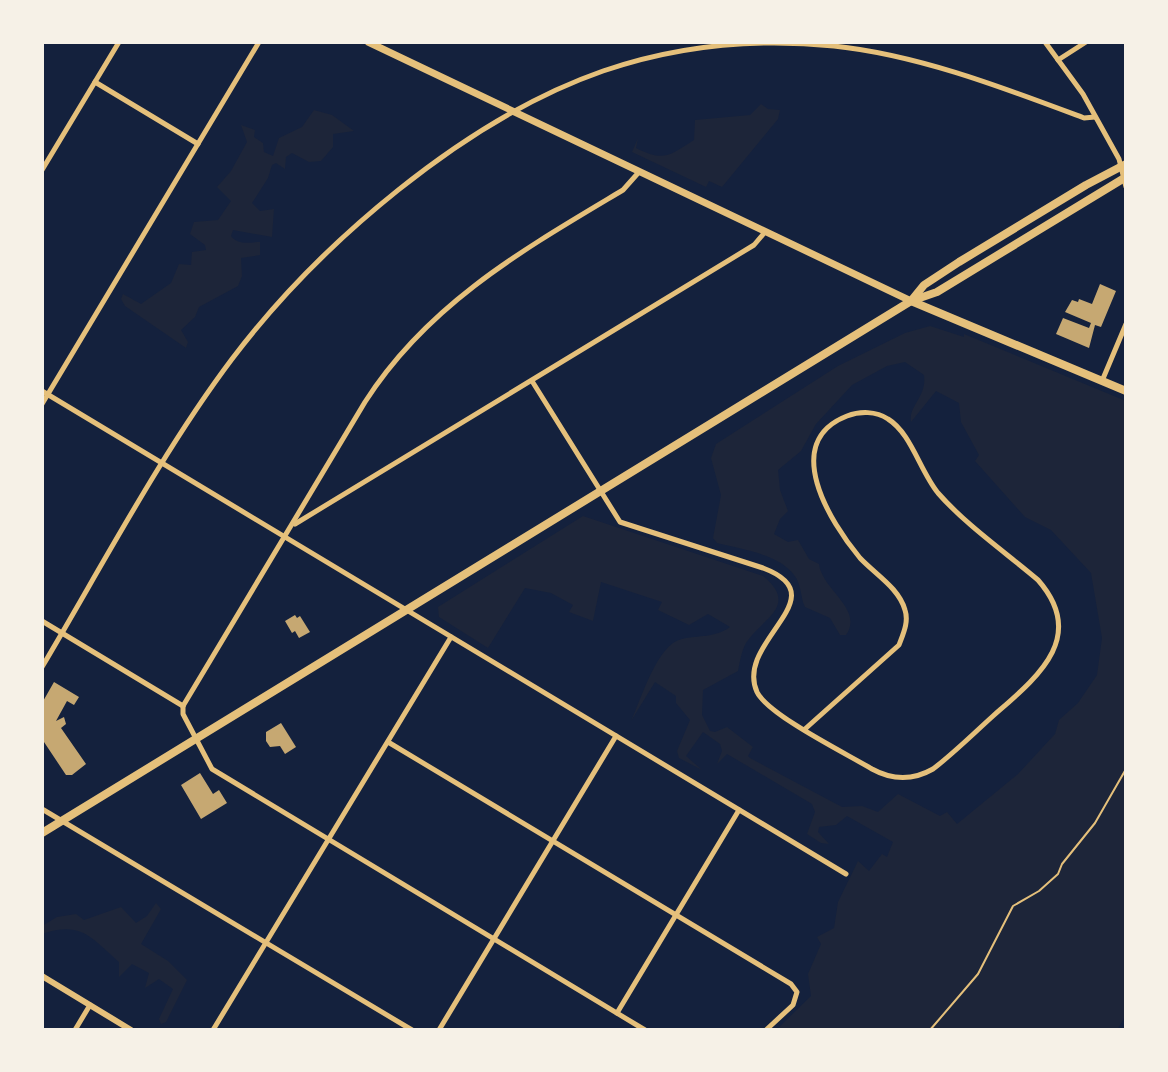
<svg xmlns="http://www.w3.org/2000/svg" width="1168" height="1072" font-family="Georgia,serif">
  <rect width="100%" height="100%" fill="#14213d"/>
  <g fill="#1d2539">
    <path d="M761,104L768,109L780,110L778,119L722,187L709,181L706,187L632,152L638,138L636,148C664,162 669,156 694,140L695,120L750,115Z"/>
    <path d="M314,110L332,115L354,131L333,134V147L321,161L309,162L292,153L286,157L285,169L276,163L272,165L268,178L252,203L260,211L274,209L272,237L233,230L231,236C239,246 250,242 260,242V255L241,258L242,276L238,286L199,307L195,317L181,330L188,342L186,348L125,306L121,299L123,294L141,304L171,283L179,264L191,265L192,252L206,250L205,245L190,234L194,222L218,220L231,201L217,187L231,171L247,142L241,125L255,130L254,137L263,143L264,152L273,156L279,138L302,127Z"/>
    <path d="M930,326L964,337V334L1126,401V1015L1117,1030H776L811,996L808,974L821,944L817,937L834,928L838,902L858,861L869,871L882,854L887,857L893,842L847,816L836,825L819,827L818,832L829,844L821,843L807,834L815,812L812,804L727,754L717,764L722,751L720,744L703,732L686,756L702,770L679,758L677,751L690,720L676,703V696L655,682L631,721C641,700 657,644 682,639C699,635 715,638 730,627L708,614L689,625L658,610L662,602L601,582L593,621L569,612L573,605L551,593L525,588L488,648L439,617L438,607L583,516L763,576C800,606 761,619 746,643C741,652 740,662 738,671L703,690L702,715L710,731L715,732L727,727L753,747L748,756L750,758L842,807L862,806L878,812L898,794L940,816L947,812L957,824L1018,774L1055,734L1059,720L1078,703L1097,675L1102,638L1091,573L1051,530L1025,517L975,461L979,455L961,422L959,403L936,391L911,422C908,406 927,397 924,375L905,362L887,366L852,385L816,424L801,451L778,470L780,490L788,511L780,519L774,534L788,542L798,540L809,559L819,564C822,590 864,609 846,635H840L830,618L805,607C800,597 802,585 794,575C779,554 741,549 717,543L713,538L721,495L711,458L716,444L838,366L905,333Z"/>
    <path d="M156,903L161,909L141,944L168,961L187,980L166,1022L161,1024L159,1019L173,989L159,979L145,988L149,973L132,964L119,977V962C90,937 82,921 42,934V926L57,917L76,914L84,920L121,907L136,923L147,916Z"/>
  </g>
  <g fill="#c6a872">
    <polygon points="1100,284 1116,291 1101,327 1095,325 1089,348 1056,334 1063,318 1089,328 1091,323 1065,312 1072,300 1078,302 1079,299 1092,304"/>
    <polygon points="295,615 297,618 300,616 310,632 299,638 295,631 292,633 285,621"/>
    <polygon points="54,682 79,697 74,705 67,701 56,721 64,717 66,724 61,728 86,764 72,775 66,775 42,739 42,703"/>
    <polygon points="281,723 296,747 285,754 280,746 270,747 266,741 266,732"/>
    <polygon points="200,773 213,794 219,790 227,803 201,819 181,785"/>
  </g>
  <g fill="none" stroke-linecap="round" stroke-linejoin="round">
    <polyline stroke="#e5c07b" stroke-width="2" points="930,1030 978,974 1013,906 1039,891 1058,874 1062,864 1095,823 1126,769"/>
    <g stroke="#e5c07b" stroke-width="5">
      <polyline points="1045,42 1083,94 1119,159 1126,187"/>
      <polyline points="1058,60 1086,42"/>
      <polyline points="95,82 198,144"/>
      <polyline points="42,170 119,42"/>
      <path d="M532,381L620,522L763,568C840,597 734,641 757,692C768,715 847,754 872,769C892,780 912,781 933,769C954,753 973,734 993,716C1035,679 1089,638 1038,580C1005,552 966,525 938,493C920,471 911,433 888,419C876,411 860,411 847,416C780,442 830,522 860,558C875,574 899,588 905,610C909,622 903,634 899,645L805,729"/>
      <polyline points="1102,381 1126,324"/>
      <polyline points="42,391 846,874"/>
      <polyline points="42,404 259,42"/>
      <polyline points="295,524 754,245 765,232"/>
      <polyline points="42,621 183,706"/>
      <path d="M42,667C102,566 162,452 232,359C319,244 465,119 603,71C676,46 756,38 834,46C919,55 1004,88 1084,118L1095,117"/>
      <path d="M183,706L365,402C428,303 526,248 623,190L639,172"/>
      <polyline points="183,706 183,714 212,769 645,1030"/>
      <polyline points="388,742 791,984 797,992 793,1005 766,1030"/>
      <polyline points="42,809 412,1030"/>
      <polyline points="617,1013 739,810"/>
      <polyline points="75,1030 90,1005"/>
      <polyline points="213,1030 451,637"/>
      <polyline points="439,1030 616,736"/>
    </g>
    <polyline stroke="#e5c07b" stroke-width="6" points="42,976 131,1030"/>
    <polyline stroke="#e5c07b" stroke-width="7" points="368,42 911,301"/>
    <g stroke="#e5c07b" stroke-width="8">
      <polyline points="911,301 924,285 959,262 1086,185 1126,164"/>
      <polyline points="911,301 1126,391"/>
      <polyline points="42,833 911,301 937,292 1126,177"/>
    </g>
  </g>
  <rect width="1168" height="1072" fill="none" stroke="#f6f1e7" stroke-width="88"/>
</svg>
